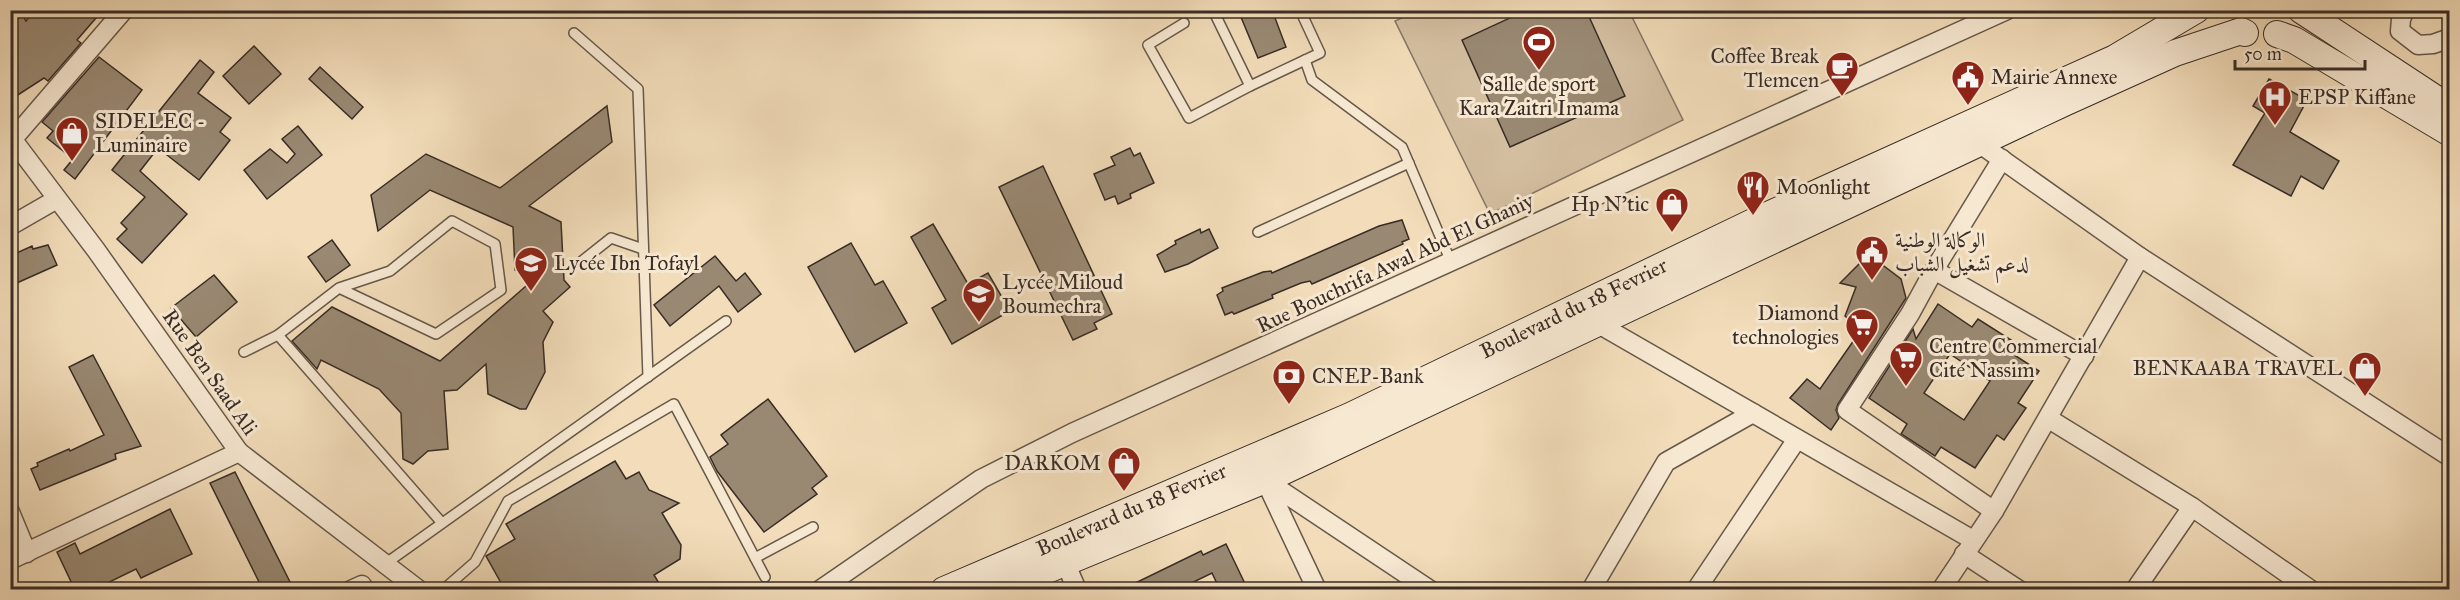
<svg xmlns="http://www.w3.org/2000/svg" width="2460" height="600" font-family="'IM FELL Great Primer',Amiri,serif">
  <rect width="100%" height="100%" fill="#f2dcb9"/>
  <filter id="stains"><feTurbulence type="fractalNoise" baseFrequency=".00333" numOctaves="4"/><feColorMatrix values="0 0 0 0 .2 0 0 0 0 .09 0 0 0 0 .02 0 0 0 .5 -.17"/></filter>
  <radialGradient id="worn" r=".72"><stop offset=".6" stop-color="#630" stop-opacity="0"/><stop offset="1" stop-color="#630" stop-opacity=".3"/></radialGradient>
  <polygon fill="#d3bea0" stroke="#867562" stroke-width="1.5" points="1417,11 1629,11 1683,120 1490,214 1395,21"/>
  <g fill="#998872" stroke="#392c25" stroke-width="1.5" fill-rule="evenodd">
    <polygon points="10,10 19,10 26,21 35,10 103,10 77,40 81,43 48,81 44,78 10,100"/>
    <polygon points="1238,10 1272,10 1286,47 1258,58"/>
    <polygon points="1527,10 1586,10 1625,96 1510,147 1462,40"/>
    <polygon points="254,46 281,74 249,104 223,76"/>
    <polygon points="99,57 142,90 75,179 64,170 73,159 47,138 53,131 42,122"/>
    <polygon points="200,60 214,72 198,93 231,118 220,132 230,140 199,180 158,148 140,171 187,214 142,263 117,239 127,229 121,223 145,197 112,170"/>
    <polygon points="320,67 363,107 352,119 309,79"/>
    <polygon points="2269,79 2307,100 2290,132 2339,161 2323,189 2301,176 2291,196 2233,165 2265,113 2253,106"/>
    <polygon points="607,106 612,142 529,206 561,222 564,280 570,287 543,311 553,322 543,342 545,372 526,409 520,409 488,394 486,364 457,390 444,391 448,449 428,451 413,464 403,459 401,413 379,389 321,360 317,369 292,341 332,307 440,361 534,279 515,270 513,227 430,190 378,231 371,195 426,154 500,188"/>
    <polygon points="298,126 322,155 267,199 244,170 270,149 287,163 295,154 282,139"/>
    <polygon points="1130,148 1134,156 1140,153 1154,183 1130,194 1131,198 1118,204 1115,196 1105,200 1094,174 1115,165 1111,157"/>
    <polygon points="1043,166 1112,314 1094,323 1097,329 1073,340 999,187"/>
    <polygon points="1402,220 1409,239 1402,242 1403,244 1312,284 1310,281 1301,283 1272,295 1273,298 1234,314 1232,312 1225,315 1217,295 1223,291 1222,288 1263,272 1271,271 1272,273 1379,226"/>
    <polygon points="933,224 968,284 988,273 1010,311 952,344 932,308 946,300 911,237"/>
    <polygon points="1200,229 1201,233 1209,229 1218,248 1188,264 1165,272 1157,255 1176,244 1175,241"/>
    <polygon points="332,240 350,265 326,282 308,257"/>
    <polygon points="851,243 875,285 883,281 907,323 855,352 808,267"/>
    <polygon points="48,245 57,265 10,286 10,256 32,246 33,249"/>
    <polygon points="1864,251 1901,279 1906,298 1838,404 1836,410 1839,418 1831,430 1790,398 1807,379 1820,389 1861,330 1845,316 1856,287 1840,283 1859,264"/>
    <polygon points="715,256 736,281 745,273 761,294 738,312 719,286 670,326 654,305"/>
    <polygon points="214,275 237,302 196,337 171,308"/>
    <path d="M1938,304L1972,327L1978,319L2011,340L2005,349L2039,371L2018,403L2026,408L2004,440L1997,435L1975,468L1941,447L1935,456L1909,439L1901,434L1907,424L1869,398L1913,329L1916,339ZM1950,354L1990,381L1964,420L1924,393Z"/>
    <polygon points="93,355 141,446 115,454 116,459 40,490 31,469 38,466 37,463 69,449 70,451 104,435 69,367"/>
    <polygon points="768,399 827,476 812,488 817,494 764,532 717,471 710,457 728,444 721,435"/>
    <polygon points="615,461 626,479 639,472 649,490 679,503 662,513 681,545 680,559 654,575 663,590 505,590 486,556 515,539 506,524"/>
    <polygon points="235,472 294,590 263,590 210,483"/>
    <polygon points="170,509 192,554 141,578 136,569 103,585 105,590 75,590 57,552 75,543 80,554"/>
    <polygon points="1226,544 1248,590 1220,590 1212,573 1177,590 1121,590 1201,551 1203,555"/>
  </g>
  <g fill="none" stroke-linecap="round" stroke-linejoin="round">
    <defs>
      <g id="service">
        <polyline points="1213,10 1250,86 1320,53 1300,10"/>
        <polyline points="1184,23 1148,45 1189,118 1250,86"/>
        <polyline points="574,33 638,89 648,377"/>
        <polyline points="1305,60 1312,80 1402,147 1451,262"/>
        <polyline points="1258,232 1409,163"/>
        <polyline points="582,261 611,238 643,249"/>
        <polyline points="278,335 339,288 436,334 501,290 495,244 452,221 390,271 339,288"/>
        <polyline points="244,352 278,335 442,523"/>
        <polyline points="755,558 813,527"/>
        <polyline points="385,564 726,321"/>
        <polyline points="443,590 475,562 508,501 674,404 765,577"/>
      </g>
      <g id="minor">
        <polyline points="2405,10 2401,19 2400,31 2418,45 2433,44 2450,38"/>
        <polyline points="10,136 96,250 239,452 419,590"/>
        <polyline points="13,139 124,10"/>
        <polyline points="1980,144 2140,257 2450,457"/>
        <polyline points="10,226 57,199"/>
        <polyline points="1934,270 2002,159"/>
        <polyline points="1595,322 1973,540"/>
        <polyline points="2049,419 2192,507 2311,590"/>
        <polyline points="1265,480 1430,590"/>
        <polyline points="1265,480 1317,590"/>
        <polyline points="1994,511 1847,410 1910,314 1934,270 2084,356"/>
        <polyline points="10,512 27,553"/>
        <polyline points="1964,554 2019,590"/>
        <polyline points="10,560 239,452"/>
        <polyline points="1065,562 1077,590"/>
        <polyline points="351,590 362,585"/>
        <polyline points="820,590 981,479 1072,433 2007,10"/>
        <polyline points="1591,590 1666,462 1753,413"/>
        <polyline points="1696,590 1797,439"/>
        <polyline points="1941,590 1994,511 2140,257"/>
        <polyline points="2135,590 2192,507"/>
      </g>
      <g id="secondary">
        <polyline points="2301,10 2450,108"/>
        <polyline points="2277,34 2294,40 2450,133"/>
        <path id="s1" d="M944,590L1350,416L1759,219L2115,58L2196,10"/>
        <polyline points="999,590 1265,480 2064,103 2175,53 2241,31 2245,33"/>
      </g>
    </defs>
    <use href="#service" stroke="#67584a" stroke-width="12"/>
    <use href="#minor" stroke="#67584a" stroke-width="21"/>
    <use href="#secondary" stroke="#392c25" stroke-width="28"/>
    <use href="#service" stroke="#f7e8d2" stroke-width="9"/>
    <use href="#minor" stroke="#f7e8d2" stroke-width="18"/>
    <use href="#secondary" stroke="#f7e8d2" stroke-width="26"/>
  </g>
  <defs>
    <symbol id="stadium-pin" viewBox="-11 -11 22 30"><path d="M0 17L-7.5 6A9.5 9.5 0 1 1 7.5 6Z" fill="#8f2418" stroke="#f7e8d2"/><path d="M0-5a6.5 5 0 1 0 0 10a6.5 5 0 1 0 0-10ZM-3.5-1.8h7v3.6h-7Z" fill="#fff"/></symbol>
    <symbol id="cafe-pin" viewBox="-11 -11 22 30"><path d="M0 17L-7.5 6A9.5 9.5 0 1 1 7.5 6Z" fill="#8f2418" stroke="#f7e8d2"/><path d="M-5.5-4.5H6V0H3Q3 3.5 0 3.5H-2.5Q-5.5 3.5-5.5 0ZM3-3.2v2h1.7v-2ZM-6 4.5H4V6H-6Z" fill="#fff"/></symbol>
    <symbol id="civic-pin" viewBox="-11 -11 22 30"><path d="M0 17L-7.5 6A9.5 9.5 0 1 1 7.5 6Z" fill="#8f2418" stroke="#f7e8d2"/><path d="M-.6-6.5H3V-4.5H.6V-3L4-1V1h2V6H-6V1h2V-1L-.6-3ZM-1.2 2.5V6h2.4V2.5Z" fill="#fff"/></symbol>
    <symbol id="hospital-pin" viewBox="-11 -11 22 30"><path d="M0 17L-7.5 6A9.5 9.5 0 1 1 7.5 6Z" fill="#8f2418" stroke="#f7e8d2"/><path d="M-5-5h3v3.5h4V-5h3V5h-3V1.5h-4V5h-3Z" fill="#fff"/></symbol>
    <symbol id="shop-pin" viewBox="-11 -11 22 30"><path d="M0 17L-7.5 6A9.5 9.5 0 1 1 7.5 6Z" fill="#8f2418" stroke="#f7e8d2"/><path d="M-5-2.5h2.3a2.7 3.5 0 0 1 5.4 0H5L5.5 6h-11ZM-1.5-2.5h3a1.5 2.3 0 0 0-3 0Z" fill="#fff"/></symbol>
    <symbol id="restaurant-pin" viewBox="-11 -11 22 30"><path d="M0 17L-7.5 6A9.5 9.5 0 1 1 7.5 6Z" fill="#8f2418" stroke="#f7e8d2"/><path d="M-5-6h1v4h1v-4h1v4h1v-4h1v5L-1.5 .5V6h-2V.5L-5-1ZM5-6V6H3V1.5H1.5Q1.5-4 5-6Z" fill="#fff"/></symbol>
    <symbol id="school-pin" viewBox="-11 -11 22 30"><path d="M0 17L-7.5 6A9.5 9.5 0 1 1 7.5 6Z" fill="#8f2418" stroke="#f7e8d2"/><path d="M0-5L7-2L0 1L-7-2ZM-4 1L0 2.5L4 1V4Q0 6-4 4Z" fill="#fff"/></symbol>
    <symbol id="supermarket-pin" viewBox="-11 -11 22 30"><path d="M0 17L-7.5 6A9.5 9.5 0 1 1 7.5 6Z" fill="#8f2418" stroke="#f7e8d2"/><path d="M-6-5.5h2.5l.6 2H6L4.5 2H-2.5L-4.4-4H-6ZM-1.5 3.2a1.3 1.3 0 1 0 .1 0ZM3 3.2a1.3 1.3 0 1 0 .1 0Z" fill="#fff"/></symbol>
    <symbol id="bank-pin" viewBox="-11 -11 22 30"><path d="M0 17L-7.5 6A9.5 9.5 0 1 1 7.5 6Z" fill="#8f2418" stroke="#f7e8d2"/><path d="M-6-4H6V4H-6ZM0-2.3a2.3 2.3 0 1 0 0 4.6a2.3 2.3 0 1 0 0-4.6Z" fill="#fff"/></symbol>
  </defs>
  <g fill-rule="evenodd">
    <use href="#stadium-pin" x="1520" y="23" width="38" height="52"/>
    <use href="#cafe-pin" x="1823" y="49" width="38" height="52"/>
    <use href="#civic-pin" x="1949" y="58" width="38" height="52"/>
    <use href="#hospital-pin" x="2256" y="78" width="38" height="52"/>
    <use href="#shop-pin" x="53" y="114" width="38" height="52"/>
    <use href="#restaurant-pin" x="1734" y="168" width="38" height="52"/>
    <use href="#shop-pin" x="1653" y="185" width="38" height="52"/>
    <use href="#civic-pin" x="1853" y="233" width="38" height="52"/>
    <use href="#school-pin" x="512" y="244" width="38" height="52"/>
    <use href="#school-pin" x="960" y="275" width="38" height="52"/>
    <use href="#supermarket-pin" x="1843" y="306" width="38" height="52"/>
    <use href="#supermarket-pin" x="1887" y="339" width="38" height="52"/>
    <use href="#shop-pin" x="2346" y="349" width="38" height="52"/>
    <use href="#bank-pin" x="1270" y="357" width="38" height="52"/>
    <use href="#shop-pin" x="1105" y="444" width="38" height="52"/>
  </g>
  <g text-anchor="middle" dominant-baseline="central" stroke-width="6" stroke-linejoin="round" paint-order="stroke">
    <g font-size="21" fill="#392c25" stroke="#f7e8d2" text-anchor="start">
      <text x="1819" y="56" text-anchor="end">Coffee Break<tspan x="1819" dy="24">Tlemcen</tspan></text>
      <text x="1991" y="77">Mairie Annexe</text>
      <text x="1539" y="84" text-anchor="middle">Salle de sport<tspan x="1539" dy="24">Kara Zaitri Imama</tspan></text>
      <text x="2298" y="97">EPSP Kiffane</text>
      <text x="95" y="121">SIDELEC -<tspan x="95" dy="24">Luminaire</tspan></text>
      <text x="1776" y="187">Moonlight</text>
      <text x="1649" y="204" text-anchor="end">Hp N'tic</text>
      <text x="1895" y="240">الوكالة الوطنية<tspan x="1895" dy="24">لدعم تشغيل الشباب</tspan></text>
      <text x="554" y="263">Lycée Ibn Tofayl</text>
      <text x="1002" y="282">Lycée Miloud<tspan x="1002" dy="24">Boumechra</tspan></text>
      <text x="1839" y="313" text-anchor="end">Diamond<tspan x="1839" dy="24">technologies</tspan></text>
      <text x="1929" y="346">Centre Commercial<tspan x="1929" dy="24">Cité Nassim</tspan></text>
      <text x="2342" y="368" text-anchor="end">BENKAABA TRAVEL</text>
      <text x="1312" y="376">CNEP-Bank</text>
      <text x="1101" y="463" text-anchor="end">DARKOM</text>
    </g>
    <g font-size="21" fill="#392c25" stroke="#f7e8d2">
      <text transform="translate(1395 263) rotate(-25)">Rue Bouchrifa Awal Abd El Ghaniy</text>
      <text stroke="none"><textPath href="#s1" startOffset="690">Boulevard du 18 Fevrier</textPath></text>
      <text transform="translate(210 372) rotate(55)">Rue Ben Saad Ali</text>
      <text stroke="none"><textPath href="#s1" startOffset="204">Boulevard du 18 Fevrier</textPath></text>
    </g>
  </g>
  <rect width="2460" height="600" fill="none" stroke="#f2dcb9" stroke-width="36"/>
  <rect x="12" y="12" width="2436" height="576" fill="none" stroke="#392c25" stroke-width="3"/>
  <rect x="18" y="18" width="2424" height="564" fill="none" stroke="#392c25" stroke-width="1.5"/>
  <path d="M2235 60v9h130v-9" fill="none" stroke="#392c25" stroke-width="3"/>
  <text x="2244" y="60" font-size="18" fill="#392c25" stroke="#f7e8d2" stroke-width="4.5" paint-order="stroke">50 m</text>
  <rect width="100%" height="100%" filter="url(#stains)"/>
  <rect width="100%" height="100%" fill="url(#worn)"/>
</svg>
